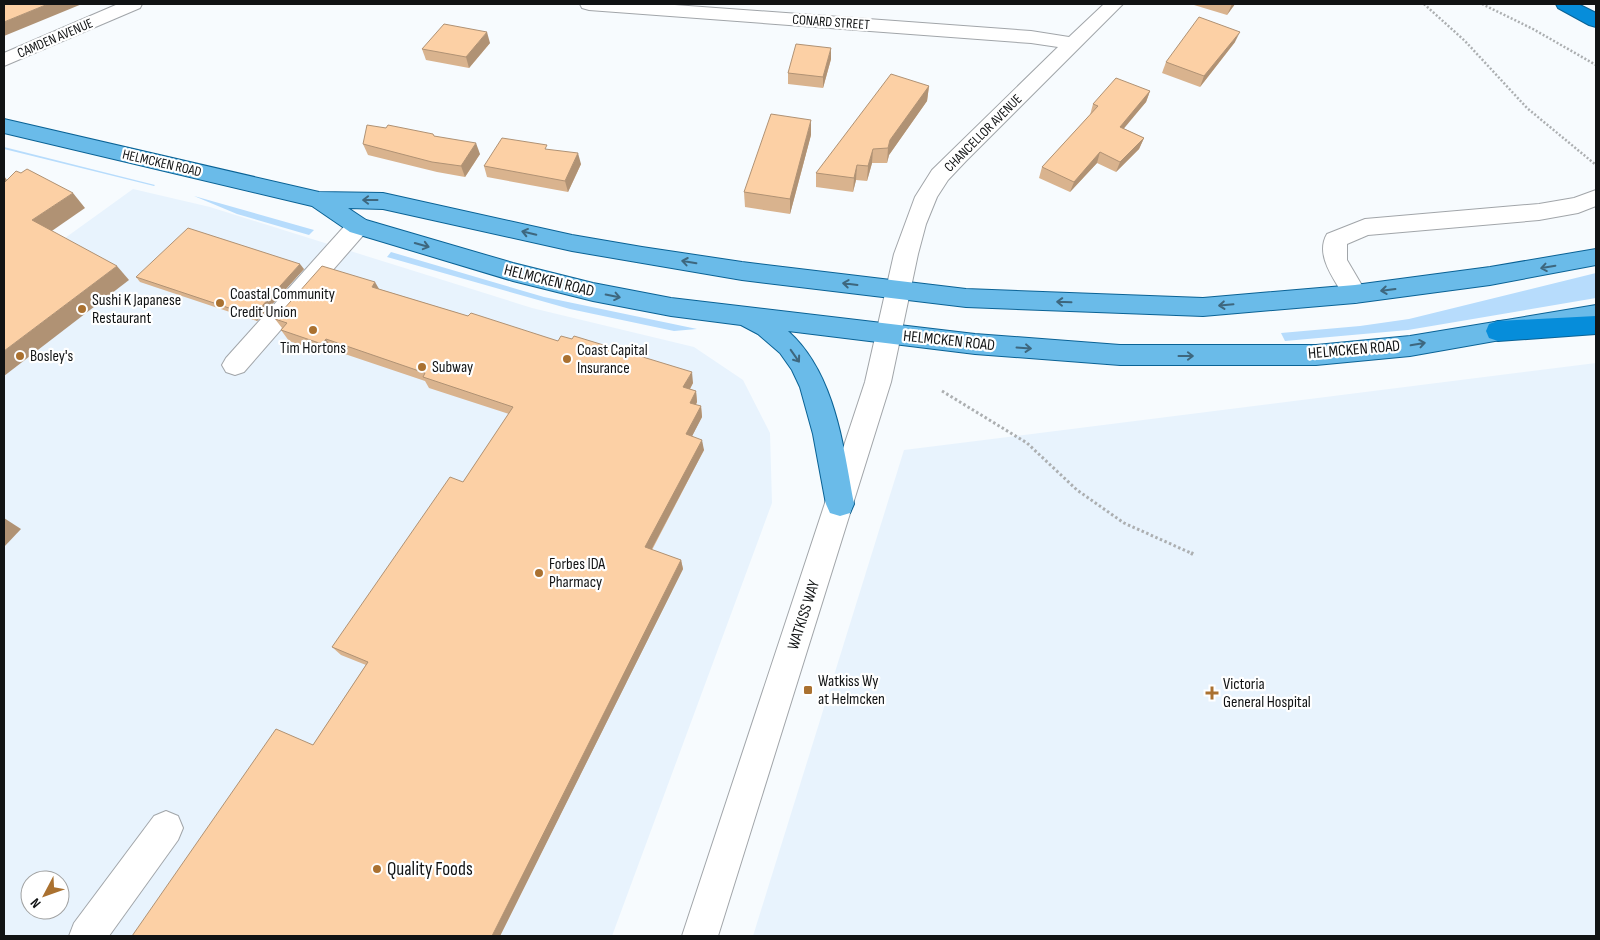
<svg xmlns="http://www.w3.org/2000/svg" width="1600" height="940" font-family="'Sofia Sans Condensed',sans-serif">
  <rect width="100%" height="100%" fill="#f7fbfe"/>
  <g fill="#e8f3fd" fill-rule="evenodd">
    <path d="M133,189L210,207L532,308L694,347L743,380L770,433L772,503L612,936H4V282ZM30,880H60V910H30Z"/>
    <polygon points="1596,363 1596,936 753,936 904,450"/>
  </g>
  <g fill="#b7dcfc">
    <polygon points="4,147 155,185 154,186 4,149"/>
    <polygon points="194,196 314,230 309,235 237,214"/>
    <polygon points="391,252 544,297 697,329 674,331 570,309 387,257"/>
    <polygon points="1596,273 1596,298 1408,330 1285,341 1281,333 1360,326 1409,319"/>
  </g>
  <g fill="none" stroke-linecap="round" stroke-linejoin="round">
    <defs>
      <g id="minor">
        <polygon points="118,4 142,4 140,8 4,66 4,53"/>
        <polygon points="580,4 661,4 1031,31 1069,37 1104,4 1123,4 966,161 948,180 937,197 926,224 918,254 891,382 718,936 682,936 865,382 894,254 915,197 932,170 1058,47 1031,43 589,10 582,8"/>
        <path d="M1596,190V206L1578,213L1539,220L1368,235L1347,244V260L1367,294L1364,300L1355,303L1346,300C1336,281 1314,256 1327,234L1365,219L1539,204L1574,198Z"/>
        <polygon points="358,218 366,220 369,226 366,232 244,372 235,375 226,372 222,365 226,358 350,220"/>
        <polygon points="166,811 178,816 183,828 178,840 109,936 69,936 74,923 154,816"/>
      </g>
      <path id="major" d="M4,119L319,192L383,193L572,235L642,247L742,262L966,289L1203,298L1355,285L1490,267L1596,249V265L1490,285L1355,303L1203,316L966,307L742,280L572,251L383,209L348,208L366,220L513,263L593,283L671,298L975,334L1120,345H1316L1410,336L1596,305V323L1410,356L1316,365H1120L975,354L788,331C835,373 843,445 854,504L850,513L840,516L830,513L826,504L813,434L800,387L792,370L780,353L758,334L741,325L671,316L593,301L513,281L350,232L312,206L4,133Z"/>
      <g id="highway">
        <polygon points="1556,4 1578,4 1596,13 1596,27 1589,25 1558,8"/>
        <polygon points="1596,316 1596,334 1498,341 1489,338 1486,331 1489,324 1498,321"/>
      </g>
    </defs>
    <use href="#minor" stroke="#a1a5a9" stroke-width="2"/>
    <use href="#major" stroke="#0a6295" stroke-width="2"/>
    <use href="#highway" stroke="#0a6295" stroke-width="2"/>
    <g stroke="#acafb1" stroke-width="2.5" stroke-dasharray="2 2" stroke-linecap="butt">
      <polyline points="1424,4 1465,41 1527,108 1596,165"/>
      <polyline points="1482,4 1533,29 1596,65"/>
    </g>
    <polyline stroke="#acafb1" stroke-width="3" stroke-dasharray="2.5 2.5" stroke-linecap="butt" points="942,391 1027,443 1077,490 1124,523 1193,554"/>
    <polyline stroke="#acafb1" stroke-width="4" stroke-dasharray="3 3" stroke-linecap="butt" points="1191,553 1193,554"/>
    <use href="#minor" fill="#fff" fill-rule="evenodd"/>
    <use href="#major" fill="#6abbe9" fill-rule="evenodd"/>
    <use href="#highway" fill="#068dda" fill-rule="evenodd"/>
  </g>
  <g fill="#d9b38e">
    <polygon points="1194,4 1235,4 1227,15 1194,5"/>
    <polygon points="1235,42 1200,87 1162,73 1166,62"/>
    <polygon points="490,43 469,68 426,60 422,49"/>
    <polygon points="831,59 823,88 788,84 788,73"/>
    <polygon points="929,86 927,101 889,155 887,163 872,163 867,181 856,180 853,192 816,187 816,173"/>
    <polygon points="1150,91 1146,102 1123,128 1144,138 1139,149 1116,172 1097,163 1070,192 1039,178 1042,167 1090,115 1093,104"/>
    <polygon points="811,135 790,214 745,207 744,192"/>
    <polygon points="434,136 480,154 465,177 437,172 368,155 363,144"/>
    <polygon points="581,164 568,192 487,177 484,166"/>
    <polygon points="304,269 257,321 140,282 136,277"/>
    <polygon points="379,289 468,316 558,341 693,383 690,389 696,391 697,402 696,405 701,406 702,417 692,436 704,450 652,550 681,560 683,569 500,936 132,936 313,745 366,665 341,655 332,647 463,482 509,414 429,388 425,381 333,350 329,355 289,341 281,330 282,328 275,319"/>
  </g>
  <g fill="#b09274">
    <polygon points="48,4 82,4 4,36 4,22"/>
    <polygon points="1232,4 1235,4 1227,15"/>
    <polygon points="487,32 490,43 469,68 466,57"/>
    <polygon points="1240,32 1235,42 1200,87 1204,76"/>
    <polygon points="831,48 831,59 823,88 823,77"/>
    <polygon points="929,86 927,101 889,155 887,163 888,148 890,140"/>
    <polygon points="1150,91 1146,102 1116,138 1120,127"/>
    <polygon points="811,120 811,135 790,214 790,199"/>
    <polygon points="1144,138 1139,149 1116,172 1120,162"/>
    <polygon points="476,143 480,154 465,177 461,166"/>
    <polygon points="873,149 872,163 867,181 868,166"/>
    <polygon points="1100,152 1097,163 1070,192 1074,182"/>
    <polygon points="578,153 581,164 568,192 565,181"/>
    <polygon points="857,165 856,180 853,192 854,178"/>
    <polygon points="4,176 7,180 4,182"/>
    <polygon points="73,193 85,208 46,235 32,220"/>
    <polygon points="300,264 304,269 257,321 253,316"/>
    <polygon points="117,266 129,280 4,376 4,351"/>
    <polygon points="375,282 382,294 372,287"/>
    <polygon points="326,339 333,350 329,355 322,344"/>
    <polygon points="692,372 693,383 685,398 683,387"/>
    <polygon points="696,391 697,402 691,413 690,403"/>
    <polygon points="701,406 702,417 688,444 686,434"/>
    <polygon points="702,440 704,450 648,556 645,547"/>
    <polygon points="4,518 21,529 4,547"/>
    <polygon points="681,560 683,569 500,936 492,936"/>
  </g>
  <g fill="#fcd0a5" stroke="#b09274">
    <polygon points="4,4 48,4 4,22"/>
    <polygon points="1199,17 1240,32 1204,76 1166,62"/>
    <polygon points="444,24 487,32 466,57 422,49"/>
    <polygon points="796,44 831,48 823,77 788,73"/>
    <polygon points="891,74 929,86 890,140 888,148 873,149 868,166 857,165 854,178 816,173"/>
    <polygon points="1116,78 1150,91 1120,127 1144,138 1120,162 1100,152 1074,182 1042,167 1098,106 1093,104"/>
    <polygon points="771,114 811,120 790,199 744,192"/>
    <polygon points="367,125 386,128 388,125 433,134 434,136 476,143 461,166 432,162 363,144"/>
    <polygon points="502,138 547,145 545,149 578,153 565,181 484,166"/>
    <polygon points="27,169 73,193 32,220 117,266 4,351 4,183 16,171 21,173"/>
    <polygon points="188,228 300,264 253,316 136,277"/>
    <polygon points="322,266 375,282 372,287 468,316 471,313 558,341 561,336 572,339 574,336 692,372 683,387 696,391 690,403 701,406 686,434 702,440 645,547 681,560 492,936 132,936 276,729 313,745 368,662 332,647 450,477 463,482 513,407 423,377 425,373 326,339 322,344 281,330 287,323 275,319"/>
  </g>
  <defs><path id="oneway-shaft" d="M-6 0H5M1.5-3L5.5 0L1.5 3" fill="none" stroke-width="1.6" stroke-linecap="round" stroke-linejoin="round" transform="scale(1.25)"/></defs>
  <g stroke="#3e677e">
    <use href="#oneway-shaft" transform="translate(370 200) rotate(-180)"/>
    <use href="#oneway-shaft" transform="translate(529 233) rotate(-167)"/>
    <use href="#oneway-shaft" transform="translate(422 245) rotate(16)"/>
    <use href="#oneway-shaft" transform="translate(689 262) rotate(-171)"/>
    <use href="#oneway-shaft" transform="translate(1548 267) rotate(170)"/>
    <use href="#oneway-shaft" transform="translate(850 284) rotate(-173)"/>
    <use href="#oneway-shaft" transform="translate(1388 290) rotate(173)"/>
    <use href="#oneway-shaft" transform="translate(613 296) rotate(11)"/>
    <use href="#oneway-shaft" transform="translate(1064 302) rotate(-178)"/>
    <use href="#oneway-shaft" transform="translate(1226 305) rotate(175)"/>
    <use href="#oneway-shaft" transform="translate(1418 344) rotate(-10)"/>
    <use href="#oneway-shaft" transform="translate(1024 348) rotate(4)"/>
    <use href="#oneway-shaft" transform="translate(795 356) rotate(55)"/>
    <use href="#oneway-shaft" transform="translate(1186 356)"/>
  </g>
  <g fill="#aa7130" stroke="#fff" stroke-width="2">
    <circle cx="220" cy="303" r="5"/>
    <circle cx="82" cy="309" r="5"/>
    <circle cx="313" cy="330" r="5"/>
    <circle cx="20" cy="356" r="5"/>
    <circle cx="567" cy="359" r="5"/>
    <circle cx="422" cy="367" r="5"/>
    <circle cx="539" cy="573" r="5"/>
    <rect x="803" y="685" width="10" height="10" rx="2.5"/>
    <path d="M1209.5 685.5h5v5h5v5h-5v5h-5v-5h-5v-5h5z"/>
    <circle cx="377" cy="869" r="5"/>
  </g>
  <g text-anchor="middle" dominant-baseline="central" stroke-width="4.5" stroke-linejoin="round" paint-order="stroke">
    <g font-size="14" fill="#111314" stroke="#fff">
      <text transform="translate(831 22) rotate(4)">CONARD STREET</text>
      <text transform="translate(55 38) rotate(-23)">CAMDEN AVENUE</text>
      <text transform="translate(983 133) rotate(-45)">CHANCELLOR AVENUE</text>
      <text transform="translate(162 163) rotate(13)">HELMCKEN ROAD</text>
    </g>
    <g font-size="16" fill="#111314" stroke="#fff">
      <text transform="translate(549 281) rotate(14)">HELMCKEN ROAD</text>
      <text transform="translate(949 341) rotate(6)">HELMCKEN ROAD</text>
      <text transform="translate(1354 350) rotate(-5)">HELMCKEN ROAD</text>
      <text transform="translate(804 615) rotate(-72)">WATKISS WAY</text>
    </g>
    <g font-size="16" fill="#111314" stroke="#fff" text-anchor="start">
      <text x="230" y="294">Coastal Community<tspan x="230" dy="18">Credit Union</tspan></text>
      <text x="92" y="300">Sushi K Japanese<tspan x="92" dy="18">Restaurant</tspan></text>
      <text x="313" y="348" text-anchor="middle">Tim Hortons</text>
      <text x="577" y="350">Coast Capital<tspan x="577" dy="18">Insurance</tspan></text>
      <text x="30" y="356">Bosley's</text>
      <text x="432" y="367">Subway</text>
      <text x="549" y="564">Forbes IDA<tspan x="549" dy="18">Pharmacy</tspan></text>
      <text x="818" y="681">Watkiss Wy<tspan x="818" dy="18">at Helmcken</tspan></text>
      <text x="1223" y="684">Victoria<tspan x="1223" dy="18">General Hospital</tspan></text>
    </g>
    <g font-size="19" fill="#111314" stroke="#fff" text-anchor="start">
      <text x="387" y="869">Quality Foods</text>
    </g>
  </g>
  <rect width="1600" height="940" fill="none" stroke="#111314" stroke-width="10"/>
  <g transform="translate(45 895) rotate(229)"><circle r="24" fill="#ffffff" stroke="#a0a1a1"/>
  <path d="M0-4L9 19L0 12L-9 19Z" fill="#aa7130"/>
  <text y="-8" font-size="14" font-weight="bold" text-anchor="middle" fill="#111314">N</text>
  </g>
</svg>
